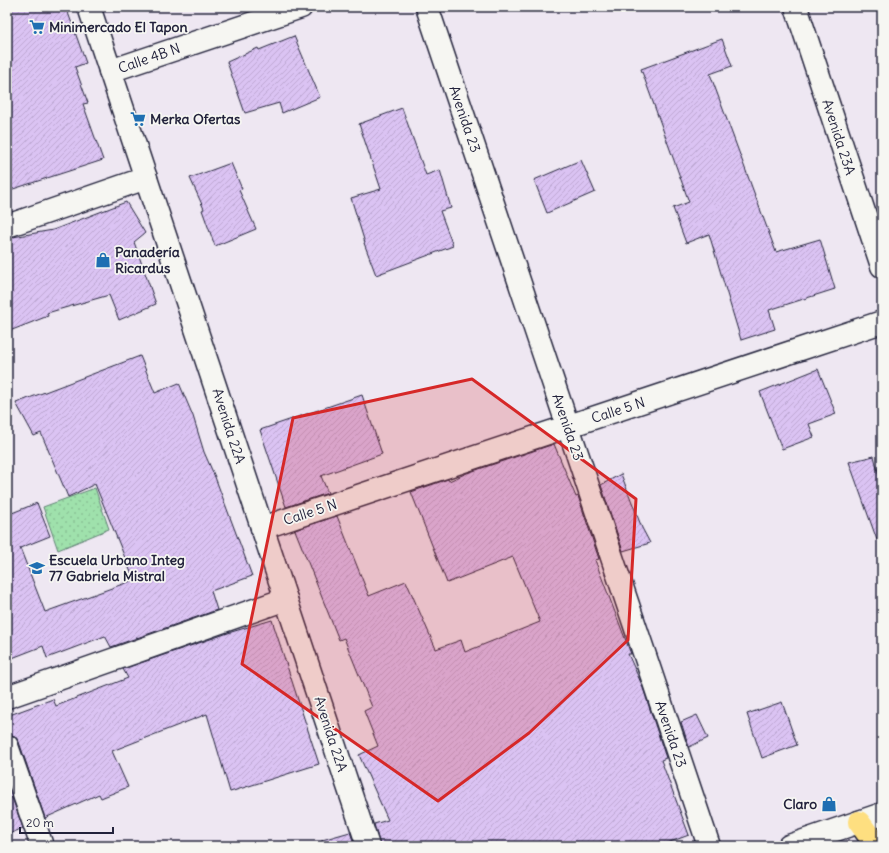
<svg xmlns="http://www.w3.org/2000/svg" width="889" height="853" font-family="Delius,sans-serif">
  <defs>
    <pattern id="garden-dots" width="8" height="8" patternUnits="userSpaceOnUse"><rect width="8" height="8" fill="#9fe1ac"/><path d="M2 2h.1M6 6h.1" fill="none" stroke="#89c195" stroke-width="1.8" stroke-linecap="round"/></pattern>
    <pattern id="building-hatch" width="6" height="6" patternUnits="userSpaceOnUse"><rect width="6" height="6" fill="#dbc3f3"/><path d="M-1 1l2-2M0 6l6-6M5 7l2-2" fill="none" stroke="#bca7d1"/></pattern>
  </defs>
  <rect width="100%" height="100%" fill="#eee7f2"/>
  <filter id="ink" filterUnits="userSpaceOnUse"><feTurbulence type="fractalNoise" baseFrequency=".025" numOctaves="2"/><feDisplacementMap in="SourceGraphic" scale="8" xChannelSelector="R" yChannelSelector="G"/><feConvolveMatrix kernelMatrix="1 2 1 2 8 2 1 2 1" color-interpolation-filters="sRGB"/></filter>
  <g filter="url(#ink)">
    <polygon fill="url(#garden-dots)" stroke="#608274" points="95,488 109,529 58,550 43,507"/>
    <g fill="url(#building-hatch)" stroke="#22223b">
      <polygon points="7,7 66,7 86,63 75,67 88,103 83,104 103,160 7,191"/>
      <polygon points="294,36 320,97 282,113 279,103 245,113 227,62 258,48 259,50"/>
      <polygon points="722,39 732,66 710,74 776,252 820,239 835,289 769,310 775,329 741,340 709,234 686,243 673,208 689,202 641,69"/>
      <polygon points="402,108 426,175 440,170 451,208 440,211 453,246 376,275 364,243 365,243 351,198 381,189 359,124"/>
      <polygon points="581,160 595,192 547,213 534,180"/>
      <polygon points="231,163 242,189 239,190 256,229 215,246 202,210 204,209 190,178"/>
      <polygon points="126,202 145,233 134,242 156,304 119,320 109,295 47,313 48,316 7,332 7,238 53,230"/>
      <polygon points="140,356 155,393 179,383 193,416 204,452 215,477 252,576 211,591 217,610 111,647 105,636 47,658 43,646 7,660 7,515 37,503 50,536 20,548 45,612 134,580 95,484 68,497 41,433 34,436 16,403"/>
      <polygon points="818,369 836,414 809,424 814,437 782,449 760,392"/>
      <polygon points="362,395 382,454 321,476 328,493 286,507 260,430"/>
      <polygon points="554,444 576,497 578,496 599,559 595,560 631,654 628,654 642,685 666,758 661,760 689,835 659,846 380,846 374,824 388,820 359,755 378,746 364,711 372,707 344,638 339,640 295,530 337,516 369,596 406,581 436,649 461,640 465,652 540,622 513,557 447,583 411,492 448,479 449,481 467,473"/>
      <polygon points="874,456 882,488 882,539 877,540 849,462"/>
      <polygon points="621,474 642,528 650,543 623,551 601,485"/>
      <polygon points="272,620 319,764 230,792 207,714 112,751 128,787 101,798 99,794 45,818 19,742 15,736 7,734 7,716 53,699 56,706 128,678 123,669 228,633"/>
      <polygon points="782,702 797,745 762,758 747,714"/>
      <polygon points="697,715 708,738 689,747 681,722"/>
      <polygon points="7,784 23,828 7,835"/>
      <polygon points="350,832 355,846 323,846 322,840"/>
    </g>
    <g fill="none" stroke-linecap="round" stroke-linejoin="round">
      <defs>
        <g id="street">
          <polyline points="89,7 368,846"/>
          <polyline points="427,7 709,846"/>
          <polyline points="796,7 882,266"/>
          <polyline points="110,71 301,7"/>
          <polyline points="7,226 146,178"/>
          <polyline points="262,528 882,322"/>
          <polyline points="7,697 286,599"/>
          <polyline points="7,746 42,846"/>
        </g>
        <polyline id="secondary" points="789,846 882,814"/>
        <polyline id="primary" points="859,822 870,837 880,846"/>
      </defs>
      <use href="#street" stroke="#22223b" stroke-width="25"/>
      <use href="#secondary" stroke="#22223b" stroke-width="25"/>
      <use href="#primary" stroke="#22223b" stroke-width="25"/>
      <use href="#street" stroke="#f6f6f2" stroke-width="22"/>
      <use href="#secondary" stroke="#f6f6f2" stroke-width="22"/>
      <use href="#primary" stroke="#fedf80" stroke-width="22"/>
    </g>
  </g>
  <path fill="#d62828" fill-opacity="0.2" stroke="#d62828" stroke-width="3" stroke-linejoin="round" d="M472,379L636,499L628,640L529,733L438,801L242,664L293,418Z"/>
  <defs>
    <symbol id="supermarket-bare" viewBox="-9 -9 18 18"><path d="M-6-5.5h2.5l.6 2H6L4.5 2H-2.5L-4.4-4H-6ZM-1.5 3.2a1.3 1.3 0 1 0 .1 0ZM3 3.2a1.3 1.3 0 1 0 .1 0Z" fill="#1f6fb2" stroke="#f6f6f2" stroke-width="2.5" paint-order="stroke"/></symbol>
    <symbol id="shop-bare" viewBox="-9 -9 18 18"><path d="M-5-2.5h2.3a2.7 3.5 0 0 1 5.4 0H5L5.5 6h-11ZM-1.5-2.5h3a1.5 2.3 0 0 0-3 0Z" fill="#1f6fb2" stroke="#f6f6f2" stroke-width="2.5" paint-order="stroke"/></symbol>
    <symbol id="school-bare" viewBox="-9 -9 18 18"><path d="M0-5L7-2L0 1L-7-2ZM-4 1L0 2.5L4 1V4Q0 6-4 4Z" fill="#1f6fb2" stroke="#f6f6f2" stroke-width="2.5" paint-order="stroke"/></symbol>
  </defs>
  <g fill-rule="evenodd">
    <use href="#supermarket-bare" x="26" y="16" width="22" height="22"/>
    <use href="#supermarket-bare" x="127" y="108" width="22" height="22"/>
    <use href="#shop-bare" x="92" y="249" width="22" height="22"/>
    <use href="#school-bare" x="26" y="557" width="22" height="22"/>
    <use href="#shop-bare" x="818" y="793" width="22" height="22"/>
  </g>
  <g text-anchor="middle" dominant-baseline="central" stroke-width="3.5" stroke-linejoin="round" paint-order="stroke">
    <g font-size="14" font-weight="bold" fill="#22223b" stroke="#f6f6f2" text-anchor="start">
      <text x="49" y="27">Minimercado El Tapon</text>
      <text x="150" y="119">Merka Ofertas</text>
      <text x="115" y="252">Panadería<tspan x="115" dy="16">Ricardus</tspan></text>
      <text x="49" y="560">Escuela Urbano Integ<tspan x="49" dy="16">77 Gabriela Mistral</tspan></text>
      <text x="817" y="804" text-anchor="end">Claro</text>
    </g>
    <g font-size="14" fill="#22223b" stroke="#f6f6f2">
      <text transform="translate(149 58) rotate(-19)">Calle 4B N</text>
      <text transform="translate(465 119) rotate(71)">Avenida 23</text>
      <text transform="translate(839 137) rotate(72)">Avenida 23A</text>
      <text transform="translate(618 410) rotate(-18)">Calle 5 N</text>
      <text transform="translate(229 426) rotate(72)">Avenida 22A</text>
      <text transform="translate(568 427) rotate(71)">Avenida 23</text>
      <text transform="translate(310 512) rotate(-18)">Calle 5 N</text>
      <text transform="translate(331 734) rotate(72)">Avenida 22A</text>
      <text transform="translate(671 734) rotate(71)">Avenida 23</text>
    </g>
  </g>
  <rect width="889" height="853" fill="none" stroke="#f6f6f2" stroke-width="24"/>
  <rect x="12" y="12" width="865" height="829" fill="none" stroke="#22223b" stroke-width="1.5" filter="url(#ink)"/>
  <path d="M20 827v6h93v-6" fill="none" stroke="#22223b" stroke-width="2"/>
  <text x="26" y="827" font-size="12" fill="#22223b" stroke="#f6f6f2" stroke-width="3" paint-order="stroke">20 m</text>
</svg>
